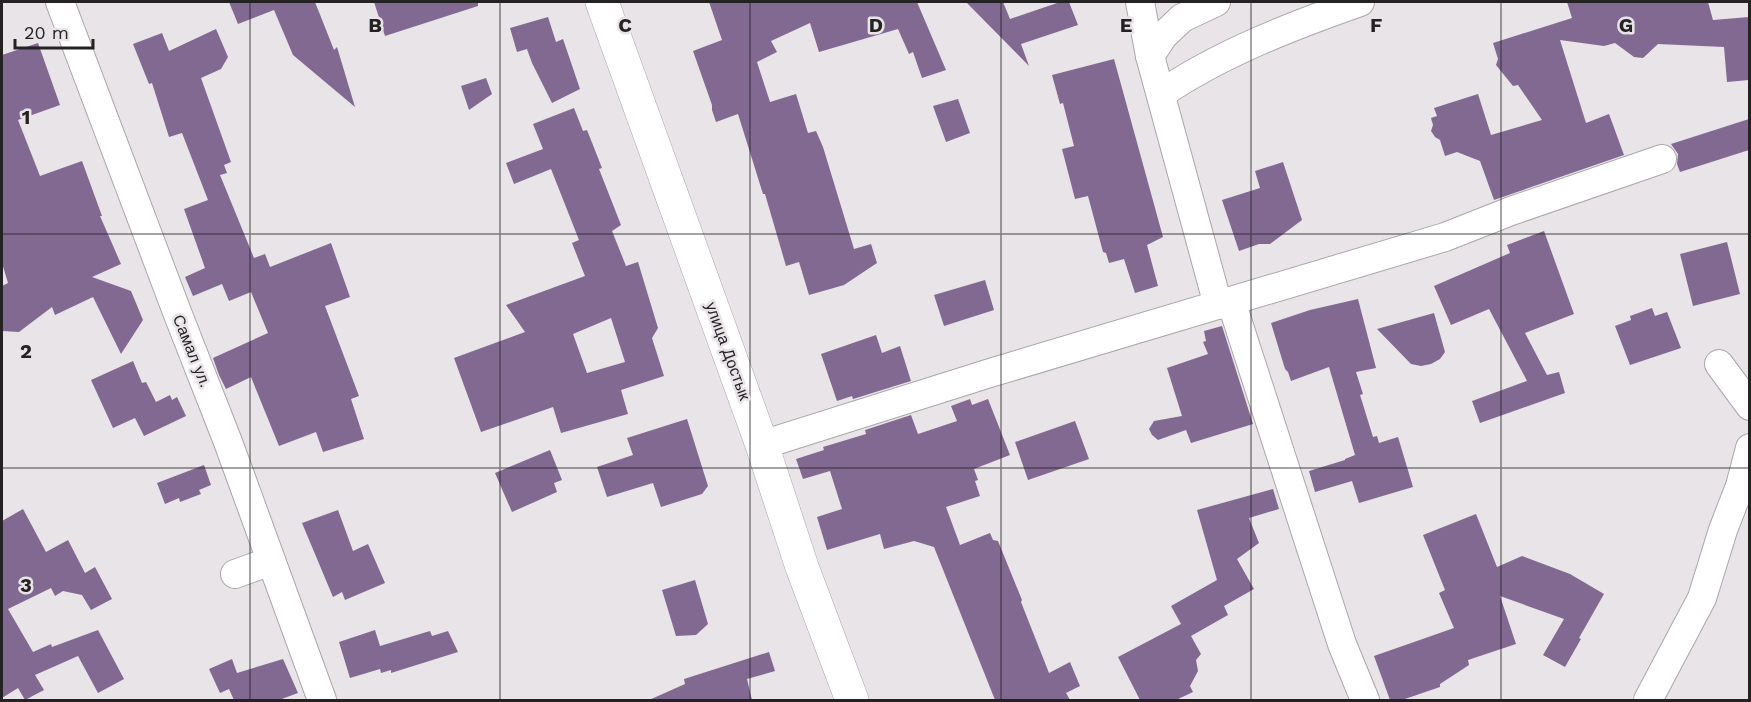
<svg xmlns="http://www.w3.org/2000/svg" width="1751" height="702" font-family="'Work Sans',sans-serif">
  <rect width="100%" height="100%" fill="#e8e4e8"/>
  <g fill="#826992" fill-rule="evenodd">
    <polygon points="229,2 315,2 334,50 337,47 355,107 293,55 274,10 238,24"/>
    <polygon points="374,2 478,2 478,6 385,36"/>
    <polygon points="709,2 917,2 946,70 922,78 913,52 909,54 898,29 819,52 810,23 771,41 777,52 757,62 770,102 796,94 808,133 816,131 823,147 854,249 871,244 877,263 844,285 809,295 799,262 786,266 765,194 763,194 738,114 716,122 712,110 712,105 693,51 722,40"/>
    <polygon points="966,2 1003,2 1010,19 1060,2 1069,2 1078,25 1021,44 1029,66"/>
    <polygon points="1567,2 1708,2 1713,20 1749,17 1749,80 1727,82 1724,47 1658,44 1643,58 1634,57 1615,43 1604,46 1560,40 1586,123 1609,114 1624,155 1494,200 1480,161 1457,152 1445,156 1440,140 1435,137 1431,131 1433,125 1431,118 1437,116 1434,108 1478,94 1491,135 1542,120 1518,85 1513,86 1496,65 1498,59 1493,43 1572,18"/>
    <polygon points="548,17 556,42 563,39 580,89 552,103 532,63 527,49 517,52 510,28"/>
    <polygon points="216,29 228,57 221,69 201,78 231,162 224,165 227,173 220,175 254,258 265,254 270,267 331,243 350,297 325,306 359,396 351,399 364,439 323,452 316,432 279,446 251,377 226,389 219,375 213,358 268,333 251,292 229,301 222,284 193,296 185,277 205,268 184,209 208,200 182,133 169,137 152,83 149,84 133,44 162,33 169,51"/>
    <polygon points="38,43 60,105 18,120 40,176 82,161 102,216 100,216 121,264 92,277 131,291 143,320 121,354 93,297 55,315 52,307 19,332 2,331 2,286 8,283 2,263 2,55"/>
    <polygon points="1114,59 1163,237 1147,245 1158,286 1135,293 1124,259 1109,263 1106,253 1103,252 1088,196 1075,199 1062,149 1074,146 1063,103 1060,104 1052,75"/>
    <polygon points="486,78 492,94 469,110 461,86"/>
    <polygon points="958,99 970,133 946,142 933,106"/>
    <path d="M574,108L583,131L587,130L602,168L599,169L621,225L612,231L626,266L638,262L658,328L652,338L664,376L621,390L628,414L561,433L553,407L481,432L454,358L525,332L506,305L585,276L572,243L579,240L551,169L514,184L506,163L543,149L533,124ZM611,318L625,362L587,373L573,334Z"/>
    <polygon points="1749,119 1749,150 1680,172 1677,164 1678,154 1671,144"/>
    <polygon points="1283,162 1302,220 1270,244 1259,244 1239,251 1222,200 1260,188 1255,171"/>
    <polygon points="1544,231 1574,314 1525,333 1547,375 1559,372 1565,393 1480,423 1472,401 1527,381 1489,309 1451,325 1434,286 1510,253 1507,245"/>
    <polygon points="1727,242 1740,294 1693,306 1680,254"/>
    <polygon points="985,280 994,310 944,326 934,295"/>
    <polygon points="1358,299 1376,368 1356,372 1363,394 1360,395 1373,437 1377,436 1379,443 1398,437 1413,487 1359,503 1352,481 1315,492 1309,471 1345,460 1345,459 1355,455 1329,367 1291,381 1288,372 1285,369 1271,323 1310,310"/>
    <polygon points="1652,308 1655,316 1667,312 1681,348 1630,365 1615,326 1631,320 1630,316"/>
    <polygon points="1434,313 1445,352 1440,359 1431,364 1421,366 1411,364 1377,329"/>
    <polygon points="1222,326 1253,424 1191,443 1186,430 1158,440 1152,435 1149,429 1154,421 1182,416 1167,368 1208,354 1203,342 1206,341 1204,331"/>
    <polygon points="876,335 882,353 900,346 911,381 853,399 852,396 837,401 821,354"/>
    <polygon points="133,361 142,383 146,382 156,402 170,395 172,400 177,397 186,416 144,436 135,418 113,428 91,380"/>
    <polygon points="970,399 972,405 988,399 1010,455 974,469 978,480 975,481 980,496 946,507 960,545 990,533 993,540 998,541 1022,600 1021,602 1049,673 1070,662 1080,686 1066,693 1070,700 995,700 934,547 914,541 884,549 880,534 827,550 817,517 842,509 830,471 803,479 796,459 824,450 823,447 866,434 865,430 911,415 918,434 957,421 951,406"/>
    <polygon points="687,419 708,486 702,494 661,507 653,483 607,497 597,467 633,455 627,438"/>
    <polygon points="1075,421 1089,459 1028,480 1015,442"/>
    <polygon points="550,450 562,480 554,483 557,492 512,512 495,473"/>
    <polygon points="204,465 211,485 199,490 201,494 180,502 179,498 165,504 157,483"/>
    <polygon points="1273,489 1279,509 1249,518 1259,543 1237,559 1254,589 1224,606 1228,615 1191,636 1201,654 1196,660 1198,671 1190,686 1193,692 1176,700 1140,700 1118,657 1181,624 1171,606 1217,580 1197,510"/>
    <polygon points="23,509 46,552 68,540 85,573 95,567 112,599 91,610 82,595 63,591 55,596 51,588 8,609 33,652 51,644 52,647 98,630 124,679 98,693 78,656 35,675 44,690 25,700 18,688 2,698 2,521"/>
    <polygon points="338,510 353,551 368,544 385,583 345,600 342,592 333,597 302,523"/>
    <polygon points="1476,514 1497,567 1522,556 1570,574 1604,594 1579,638 1581,639 1565,667 1543,655 1564,619 1500,596 1516,644 1468,660 1469,665 1440,684 1440,687 1402,700 1390,700 1374,656 1454,628 1439,593 1445,590 1423,535"/>
    <polygon points="695,580 708,624 696,635 676,636 662,590"/>
    <polygon points="375,630 380,646 430,631 432,636 448,631 458,652 391,673 391,670 381,673 380,669 350,678 339,642"/>
    <polygon points="769,652 775,671 747,679 752,700 649,700 685,684 684,679"/>
    <polygon points="232,659 237,673 283,659 298,693 279,700 234,700 229,689 220,693 209,669"/>
  </g>
  <g fill="none" stroke-linecap="round" stroke-linejoin="round">
    <defs>
      <g id="minor">
        <polyline points="60,2 177,312 228,442 322,700"/>
        <polyline points="1140,2 1150,56 1218,305"/>
        <polyline points="1150,56 1163,36 1182,18 1216,2"/>
        <path d="M1161,94C1219,54 1294,25 1360,2"/>
        <polyline points="1231,301 1342,644 1365,700"/>
        <polyline points="1719,364 1750,406"/>
        <polyline points="762,445 990,373 1445,237 1511,211 1662,159"/>
        <polyline points="235,574 271,561"/>
        <polyline points="1648,700 1702,598 1723,530 1740,486 1750,448"/>
      </g>
      <polyline id="major" points="602,2 762,445 802,567 852,700"/>
    </defs>
    <use href="#minor" stroke="#aaa6a9" stroke-width="30"/>
    <use href="#major" stroke="#aaa6a9" stroke-width="34"/>
    <use href="#minor" stroke="#fff" stroke-width="28"/>
    <use href="#major" stroke="#fff" stroke-width="33"/>
  </g>
  <path fill="none" stroke="#242223" stroke-width="1.5" stroke-opacity="0.55" d="M250,2V700M500,2V700M750,2V700M1001,2V700M1251,2V700M1501,2V700M2,234H1750M2,468H1750"/>
  <g text-anchor="middle" dominant-baseline="central" stroke-width="5" stroke-linejoin="round" paint-order="stroke">
    <g font-size="16" fill="#242223" stroke="#e8e4e8">
      <text transform="translate(192 351) rotate(68)">Самал ул.</text>
      <text transform="translate(728 351) rotate(70)">улица Достык</text>
    </g>
  </g>
  <g font-size="20" text-anchor="middle" font-weight="bold" fill="#242223" stroke="#e8e4e8" stroke-width="5" stroke-linejoin="round" paint-order="stroke">
    <text x="375" y="32">B</text>
    <text x="625" y="32">C</text>
    <text x="876" y="32">D</text>
    <text x="1126" y="32">E</text>
    <text x="1376" y="32">F</text>
    <text x="1626" y="32">G</text>
    <text x="26" y="124">1</text>
    <text x="26" y="358">2</text>
    <text x="26" y="592">3</text>
  </g>
  <rect width="1751" height="702" fill="none" stroke="#242223" stroke-width="6"/>
  <path d="M15 39v9h78v-9" fill="none" stroke="#242223" stroke-width="3"/>
  <text x="24" y="39" font-size="18" fill="#242223" stroke="#e8e4e8" stroke-width="4.5" paint-order="stroke">20 m</text>
</svg>
